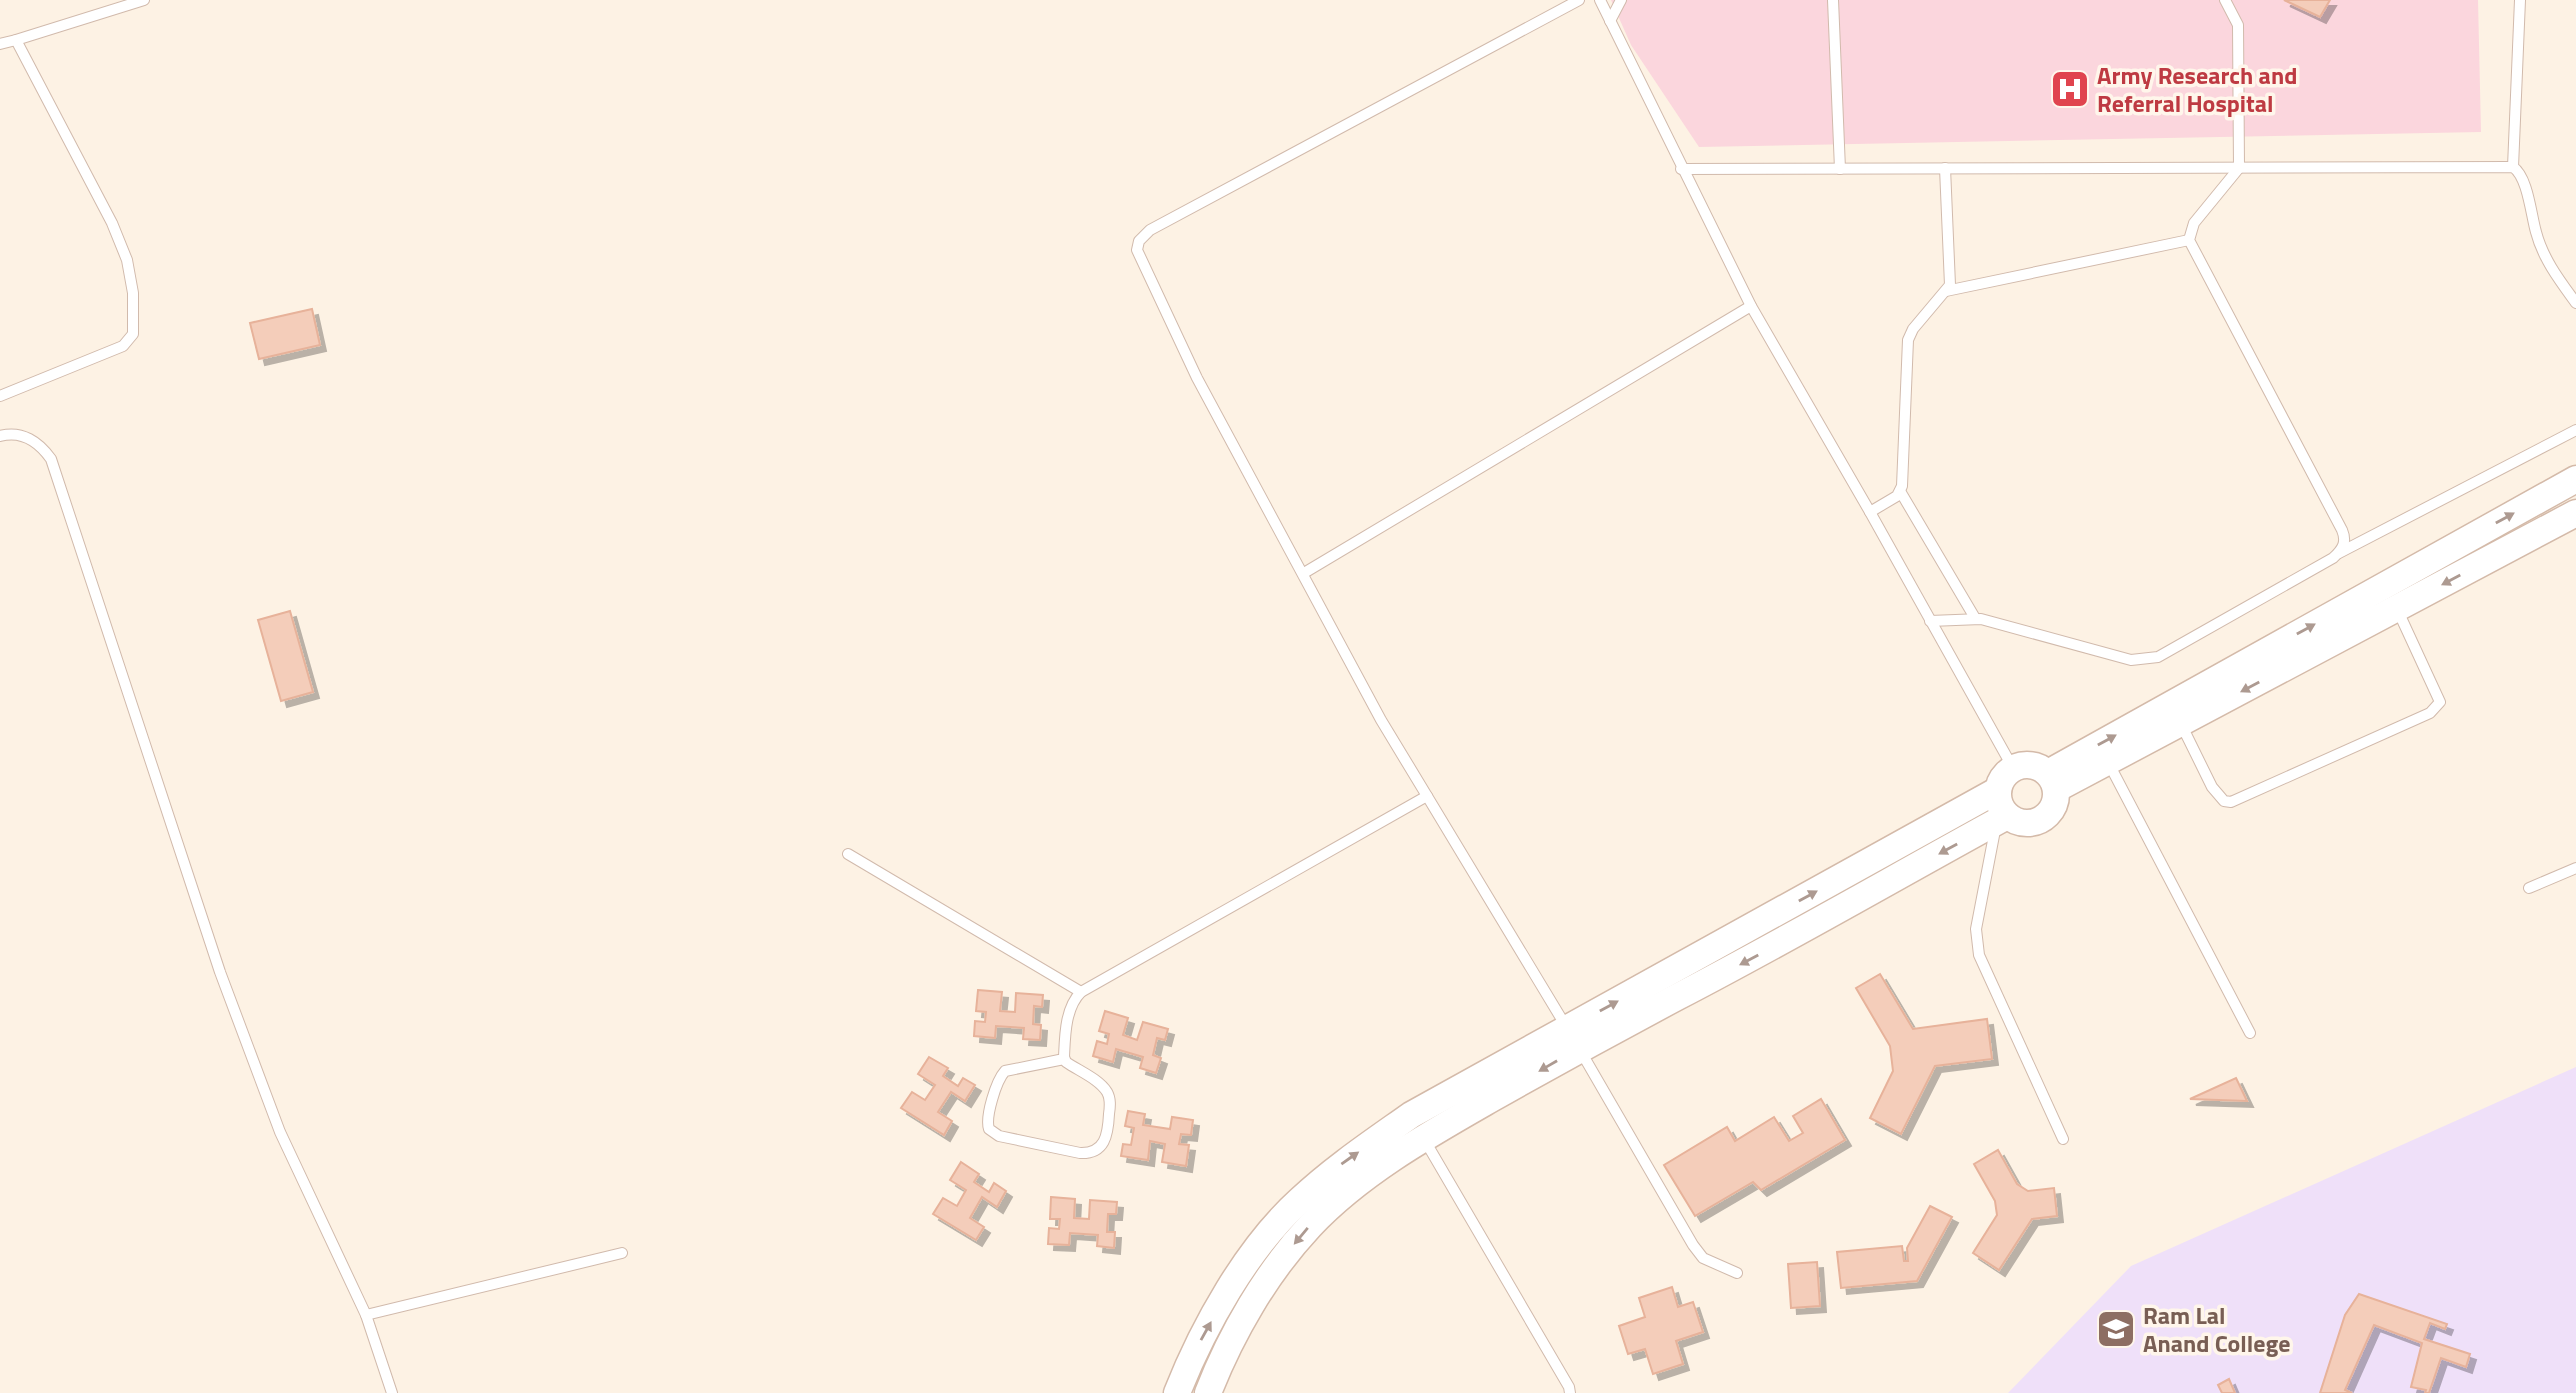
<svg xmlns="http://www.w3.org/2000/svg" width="2576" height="1393" font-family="'Titillium Web',sans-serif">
  <defs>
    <filter id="shadow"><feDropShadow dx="6" dy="6" stdDeviation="0" flood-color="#0004"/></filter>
  </defs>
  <rect width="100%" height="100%" fill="#fdf2e4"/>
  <polygon fill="#efe0f9" points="2576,1067 2576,1393 2008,1393 2131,1266"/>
  <polygon fill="#fbd6dd" points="1611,0 2478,0 2481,132 1699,147 1631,45"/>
  <g fill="#f4cdba" stroke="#e7b29a" stroke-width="2" filter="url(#shadow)">
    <polygon points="2284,0 2330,0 2320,17"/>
    <polygon points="312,309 320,345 259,359 250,323"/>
    <polygon points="290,611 313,692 281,701 258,620"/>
    <polygon points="1880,974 1913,1029 1987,1019 1992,1059 1935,1066 1901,1134 1870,1118 1893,1071 1890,1046 1856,988"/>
    <polygon points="978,990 1002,992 1000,1011 1015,1012 1016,993 1043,995 1042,1007 1034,1006 1033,1024 1041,1025 1040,1040 1023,1039 1024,1028 996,1026 995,1038 974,1036 975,1021 985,1022 986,1012 976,1011"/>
    <polygon points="1105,1011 1128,1018 1123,1035 1137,1040 1143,1022 1168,1029 1165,1040 1157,1038 1153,1055 1161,1058 1156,1073 1140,1068 1143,1057 1116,1049 1113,1062 1093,1056 1097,1041 1107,1044 1109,1034 1099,1031"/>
    <polygon points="929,1057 948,1068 943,1076 958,1086 963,1078 975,1085 965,1101 951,1092 938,1112 952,1121 944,1135 901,1108 912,1092 925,1100 935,1085 918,1074"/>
    <polygon points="2236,1078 2247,1101 2190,1099"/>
    <polygon points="1821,1099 1845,1140 1761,1190 1753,1182 1695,1216 1664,1165 1727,1127 1735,1141 1774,1117 1789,1141 1803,1133 1793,1116"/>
    <polygon points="1128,1111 1145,1114 1143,1125 1170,1129 1172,1117 1193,1120 1191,1135 1181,1134 1179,1144 1189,1145 1186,1166 1162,1162 1165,1144 1150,1141 1148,1160 1121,1156 1123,1144 1131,1145 1134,1128 1125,1126"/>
    <polygon points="1998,1150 2017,1184 2028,1191 2054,1188 2057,1216 2032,1219 1999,1270 1973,1253 1997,1215 1995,1201 1974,1164"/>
    <polygon points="961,1162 979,1174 974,1182 989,1192 994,1183 1006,1191 997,1207 982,1197 970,1218 984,1227 976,1240 933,1214 943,1198 957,1206 966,1190 950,1180"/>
    <polygon points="1051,1197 1075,1199 1074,1218 1089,1219 1090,1200 1117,1202 1116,1214 1108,1214 1107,1232 1115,1232 1114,1248 1097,1246 1098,1235 1070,1233 1069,1245 1048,1244 1049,1228 1059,1229 1060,1219 1050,1219"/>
    <polygon points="1930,1206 1952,1217 1917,1281 1841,1288 1837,1252 1902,1246 1904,1261 1908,1261 1907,1248"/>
    <polygon points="1817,1262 1820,1306 1791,1308 1788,1264"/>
    <polygon points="1672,1287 1678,1307 1693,1302 1703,1332 1676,1341 1683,1364 1653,1374 1645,1349 1628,1354 1619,1326 1645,1317 1639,1298"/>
    <polygon points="2359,1294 2447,1324 2445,1329 2430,1323 2424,1339 2470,1354 2466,1367 2441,1358 2429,1393 2425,1393 2426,1390 2411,1387 2422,1343 2374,1325 2345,1390 2352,1393 2320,1393 2345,1315"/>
    <polygon points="2229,1379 2235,1393 2222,1393 2218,1385"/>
  </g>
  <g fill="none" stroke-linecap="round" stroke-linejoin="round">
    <defs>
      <g id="service">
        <polyline points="1600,0 1751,306 1870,512 2013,768"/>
        <polyline points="1833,0 1840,169"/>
        <polyline points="1610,21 1621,0"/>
        <polyline points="0,44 16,40 144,0"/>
        <polyline points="2513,167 2520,0"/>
        <path d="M1681,169L2513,167C2528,177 2531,215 2536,232C2543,259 2560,281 2576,303"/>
        <polyline points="1946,291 2189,240"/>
        <polyline points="0,396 123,346 133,334 133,293 127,260 112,223 16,40"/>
        <path d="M0,436C22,430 39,442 51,459L220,972L280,1132L366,1315L392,1393"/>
        <polyline points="1900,491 1975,618"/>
        <polyline points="1870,512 1897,496 1902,486 1908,340 1913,329 1950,285 1945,168"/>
        <polyline points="2339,553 2576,430"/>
        <polyline points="1304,573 1751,306"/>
        <path d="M1930,621L1981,619L2131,660L2158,657L2333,558C2343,549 2347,542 2342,530L2189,240L2194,223L2239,168L2238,25L2225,0"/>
        <polyline points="2181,724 2212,787 2224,801 2231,802 2430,713 2440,702 2398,611"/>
        <polyline points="2108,762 2250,1033"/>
        <polyline points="1427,796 1381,720 1197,378 1137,250 1139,241 1150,230 1579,0"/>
        <polyline points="1996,825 1976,929 1979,955 2063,1139"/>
        <polyline points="848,854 1081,992"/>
        <polyline points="2529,888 2576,868"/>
        <polyline points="1580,1050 1693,1245 1703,1258 1737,1273"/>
        <path d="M1064,1059L1005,1071C996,1081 985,1117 989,1129L999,1136L1080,1153C1105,1154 1108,1135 1109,1114C1110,1107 1111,1099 1107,1092C1099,1079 1079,1071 1066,1062L1064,1057C1065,1036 1065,1008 1081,992L1427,796L1567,1028"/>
        <polyline points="1424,1139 1569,1387 1570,1393"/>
        <polyline points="366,1315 622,1253"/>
      </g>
      <g id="secondary">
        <circle cx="2027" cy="794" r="29"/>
        <polyline points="2048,773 2576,479"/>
        <polyline points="2056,789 2576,513"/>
        <path d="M1177,1393C1203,1327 1247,1248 1300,1200C1334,1168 1373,1142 1411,1115L1998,790"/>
        <path d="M1208,1393C1231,1334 1266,1273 1310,1226C1360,1173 1428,1135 1491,1099C1553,1064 1615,1030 1677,997C1789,939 1897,876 2007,816"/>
      </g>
    </defs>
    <use href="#service" stroke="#d1baac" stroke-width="12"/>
    <use href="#secondary" stroke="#d4baa9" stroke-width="29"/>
    <use href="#service" stroke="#fff" stroke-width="10"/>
    <use href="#secondary" stroke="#fff" stroke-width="26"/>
  </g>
  <defs><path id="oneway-solid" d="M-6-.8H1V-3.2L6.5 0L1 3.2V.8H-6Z" transform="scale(1.75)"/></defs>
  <g fill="#ad9a91">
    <use href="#oneway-solid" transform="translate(2505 518) rotate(-29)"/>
    <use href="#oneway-solid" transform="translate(2451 580) rotate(152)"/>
    <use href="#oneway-solid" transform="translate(2306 629) rotate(-29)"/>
    <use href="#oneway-solid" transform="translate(2250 687) rotate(152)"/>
    <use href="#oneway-solid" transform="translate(2107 740) rotate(-29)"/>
    <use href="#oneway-solid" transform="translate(1948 849) rotate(151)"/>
    <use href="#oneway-solid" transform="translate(1808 896) rotate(-29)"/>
    <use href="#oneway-solid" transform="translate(1749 960) rotate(152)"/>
    <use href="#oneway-solid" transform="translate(1609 1006) rotate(-29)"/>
    <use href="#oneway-solid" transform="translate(1548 1066) rotate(150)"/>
    <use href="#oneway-solid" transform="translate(1350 1158) rotate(-35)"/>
    <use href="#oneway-solid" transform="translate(1301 1236) rotate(130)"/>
    <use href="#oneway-solid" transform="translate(1206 1331) rotate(-61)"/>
  </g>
  <defs>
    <symbol id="hospital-square" viewBox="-11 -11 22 22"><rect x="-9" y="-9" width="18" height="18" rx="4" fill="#e0444e" stroke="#fff6eb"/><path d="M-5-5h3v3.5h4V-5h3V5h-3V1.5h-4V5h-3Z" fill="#fff"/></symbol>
    <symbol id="university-square" viewBox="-11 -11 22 22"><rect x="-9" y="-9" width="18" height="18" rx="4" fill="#8d6e63" stroke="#fff6eb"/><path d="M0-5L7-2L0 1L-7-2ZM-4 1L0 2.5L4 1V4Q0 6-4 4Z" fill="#fff"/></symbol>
  </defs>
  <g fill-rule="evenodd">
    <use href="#hospital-square" x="2048" y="67" width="44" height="44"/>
    <use href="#university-square" x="2094" y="1307" width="44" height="44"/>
  </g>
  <g text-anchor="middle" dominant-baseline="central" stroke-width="7" stroke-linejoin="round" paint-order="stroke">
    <g font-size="24" font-weight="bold" fill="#be3a42" stroke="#fff6eb" text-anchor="start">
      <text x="2097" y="75">Army Research and<tspan x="2097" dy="28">Referral Hospital</tspan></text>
    </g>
    <g font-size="24" font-weight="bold" fill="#785e54" stroke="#fff6eb" text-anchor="start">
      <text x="2143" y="1315">Ram Lal<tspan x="2143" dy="28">Anand College</tspan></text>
    </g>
  </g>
</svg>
